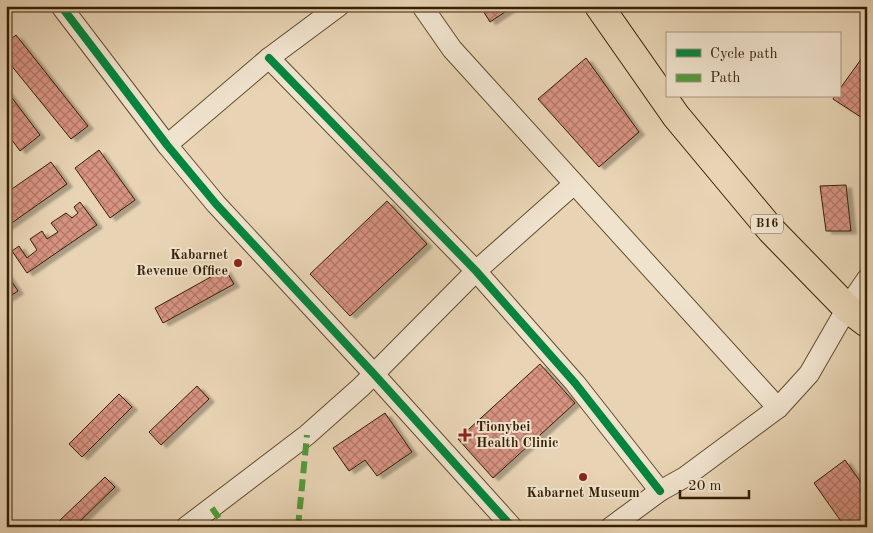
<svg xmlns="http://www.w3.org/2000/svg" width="873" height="533" font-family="'Old Standard TT',serif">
  <defs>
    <pattern id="building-cross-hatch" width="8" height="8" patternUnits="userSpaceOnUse" patternTransform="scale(1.25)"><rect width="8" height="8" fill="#d89382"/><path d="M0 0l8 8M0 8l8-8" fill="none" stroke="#b07768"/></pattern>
    <filter id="shadow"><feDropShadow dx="5.5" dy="3" stdDeviation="1" flood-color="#0004"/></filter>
  </defs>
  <rect width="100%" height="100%" fill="#e8d4b4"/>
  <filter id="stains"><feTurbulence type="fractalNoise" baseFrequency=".004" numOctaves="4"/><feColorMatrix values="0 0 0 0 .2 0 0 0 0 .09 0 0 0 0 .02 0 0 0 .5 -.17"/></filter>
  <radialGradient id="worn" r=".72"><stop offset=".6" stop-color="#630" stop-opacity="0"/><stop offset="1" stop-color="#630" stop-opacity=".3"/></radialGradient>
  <g fill="url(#building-cross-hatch)" stroke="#341e02" filter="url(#shadow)">
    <polygon points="480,6 514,6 490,22"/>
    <polygon points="16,35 88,126 71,139 6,59 6,43"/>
    <polygon points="867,51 867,121 833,99 835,96 839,96 839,90"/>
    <polygon points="586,58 639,132 599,167 538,99"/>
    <polygon points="6,90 40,135 20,151 6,132"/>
    <polygon points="99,150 135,200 110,218 75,168"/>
    <polygon points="51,162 67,184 6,227 6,193"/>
    <polygon points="846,185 851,231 826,231 820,186"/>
    <polygon points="387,201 427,244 350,316 310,274"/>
    <polygon points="80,202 97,225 27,273 12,251 19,246 27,258 37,250 30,239 42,231 47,239 58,232 51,223 66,213 72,218 78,213 74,207"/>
    <polygon points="225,269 234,284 163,323 155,308"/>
    <polygon points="6,273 18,291 6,299"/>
    <polygon points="540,364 575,403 493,478 458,439"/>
    <polygon points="197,386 209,399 161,445 149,432"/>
    <polygon points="119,394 132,407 82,457 69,444"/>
    <polygon points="385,413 412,452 377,476 365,460 349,471 333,448"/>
    <polygon points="845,460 867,491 867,527 845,527 814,483"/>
    <polygon points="105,477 115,487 74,527 59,527 56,524"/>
  </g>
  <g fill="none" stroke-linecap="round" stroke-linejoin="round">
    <defs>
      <g id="street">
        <polyline points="61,6 167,145 216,204 373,373 512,527"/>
        <polyline points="422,6 452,49 778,408"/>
        <polyline points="269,58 476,271 575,383 660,491"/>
        <polyline points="167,145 269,58 339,6"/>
        <polyline points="186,527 307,435 361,387 476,271 574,184"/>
        <polyline points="611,527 660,491 685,477 778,408 809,374 847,308 867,279"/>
      </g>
      <polyline id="primary" points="599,6 676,116 771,230 847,308 867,323"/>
    </defs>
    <use href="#street" stroke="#614c2e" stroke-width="22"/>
    <use href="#primary" stroke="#341e02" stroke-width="30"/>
    <use href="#street" stroke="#f0e3ce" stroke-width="20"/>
    <use href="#primary" stroke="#e8d4b4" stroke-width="28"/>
    <g stroke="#519a39" stroke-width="6" stroke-dasharray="12 6" stroke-linecap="butt">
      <polyline points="212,508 225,527"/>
      <polyline points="298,527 307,435"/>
    </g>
    <defs>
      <g id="cycleway">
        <polyline points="61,6 167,145 216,204 373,373 512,527"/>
        <polyline points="269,58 476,271 575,383 660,491"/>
      </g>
    </defs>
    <use href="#cycleway" stroke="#f0e3ce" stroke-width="11"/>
    <use href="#cycleway" stroke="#00873e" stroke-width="8"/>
  </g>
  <g fill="#8f2418" stroke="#f0e3ce" stroke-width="2">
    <circle cx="238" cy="263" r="5"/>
    <path d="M462.5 427.5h5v5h5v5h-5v5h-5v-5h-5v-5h5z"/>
    <circle cx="583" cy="477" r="5"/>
  </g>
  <g text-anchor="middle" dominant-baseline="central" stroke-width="4" stroke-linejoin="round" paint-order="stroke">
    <rect fill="#f0e3ce" stroke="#6c593f" stroke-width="1" x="751" y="214.5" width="32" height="19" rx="4"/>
    <g font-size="12" font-weight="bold" fill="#341e02">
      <text x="767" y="224">B16</text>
    </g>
    <g font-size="14" font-weight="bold" fill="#341e02" stroke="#f0e3ce" text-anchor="end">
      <text x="228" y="255">Kabarnet<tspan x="228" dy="16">Revenue Office</tspan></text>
      <text x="476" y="427" text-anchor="start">Tionybei<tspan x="476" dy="16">Health Clinic</tspan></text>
      <text x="583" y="493" text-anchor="middle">Kabarnet Museum</text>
    </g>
  </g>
  <rect width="873" height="533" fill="none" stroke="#e8d4b4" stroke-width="25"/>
  <rect x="8" y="8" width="858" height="518" fill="none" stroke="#341e02" stroke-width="2.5"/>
  <rect x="12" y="12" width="848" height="508" fill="none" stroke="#341e02"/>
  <rect x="666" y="32" width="175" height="65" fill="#f0e3ce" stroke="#a5947c"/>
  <rect x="676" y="49" width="25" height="8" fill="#00873e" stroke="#a5947c"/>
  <text x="710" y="58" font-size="15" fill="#341e02">Cycle path</text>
  <rect x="676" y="74" width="25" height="8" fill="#519a39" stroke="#a5947c"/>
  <text x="710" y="82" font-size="15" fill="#341e02">Path</text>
  <path d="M680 490v8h69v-8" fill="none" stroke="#341e02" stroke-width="2.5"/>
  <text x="688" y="490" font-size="15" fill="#341e02" stroke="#f0e3ce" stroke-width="4" paint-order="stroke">20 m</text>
  <rect width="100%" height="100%" filter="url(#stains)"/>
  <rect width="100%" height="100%" fill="url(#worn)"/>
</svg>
